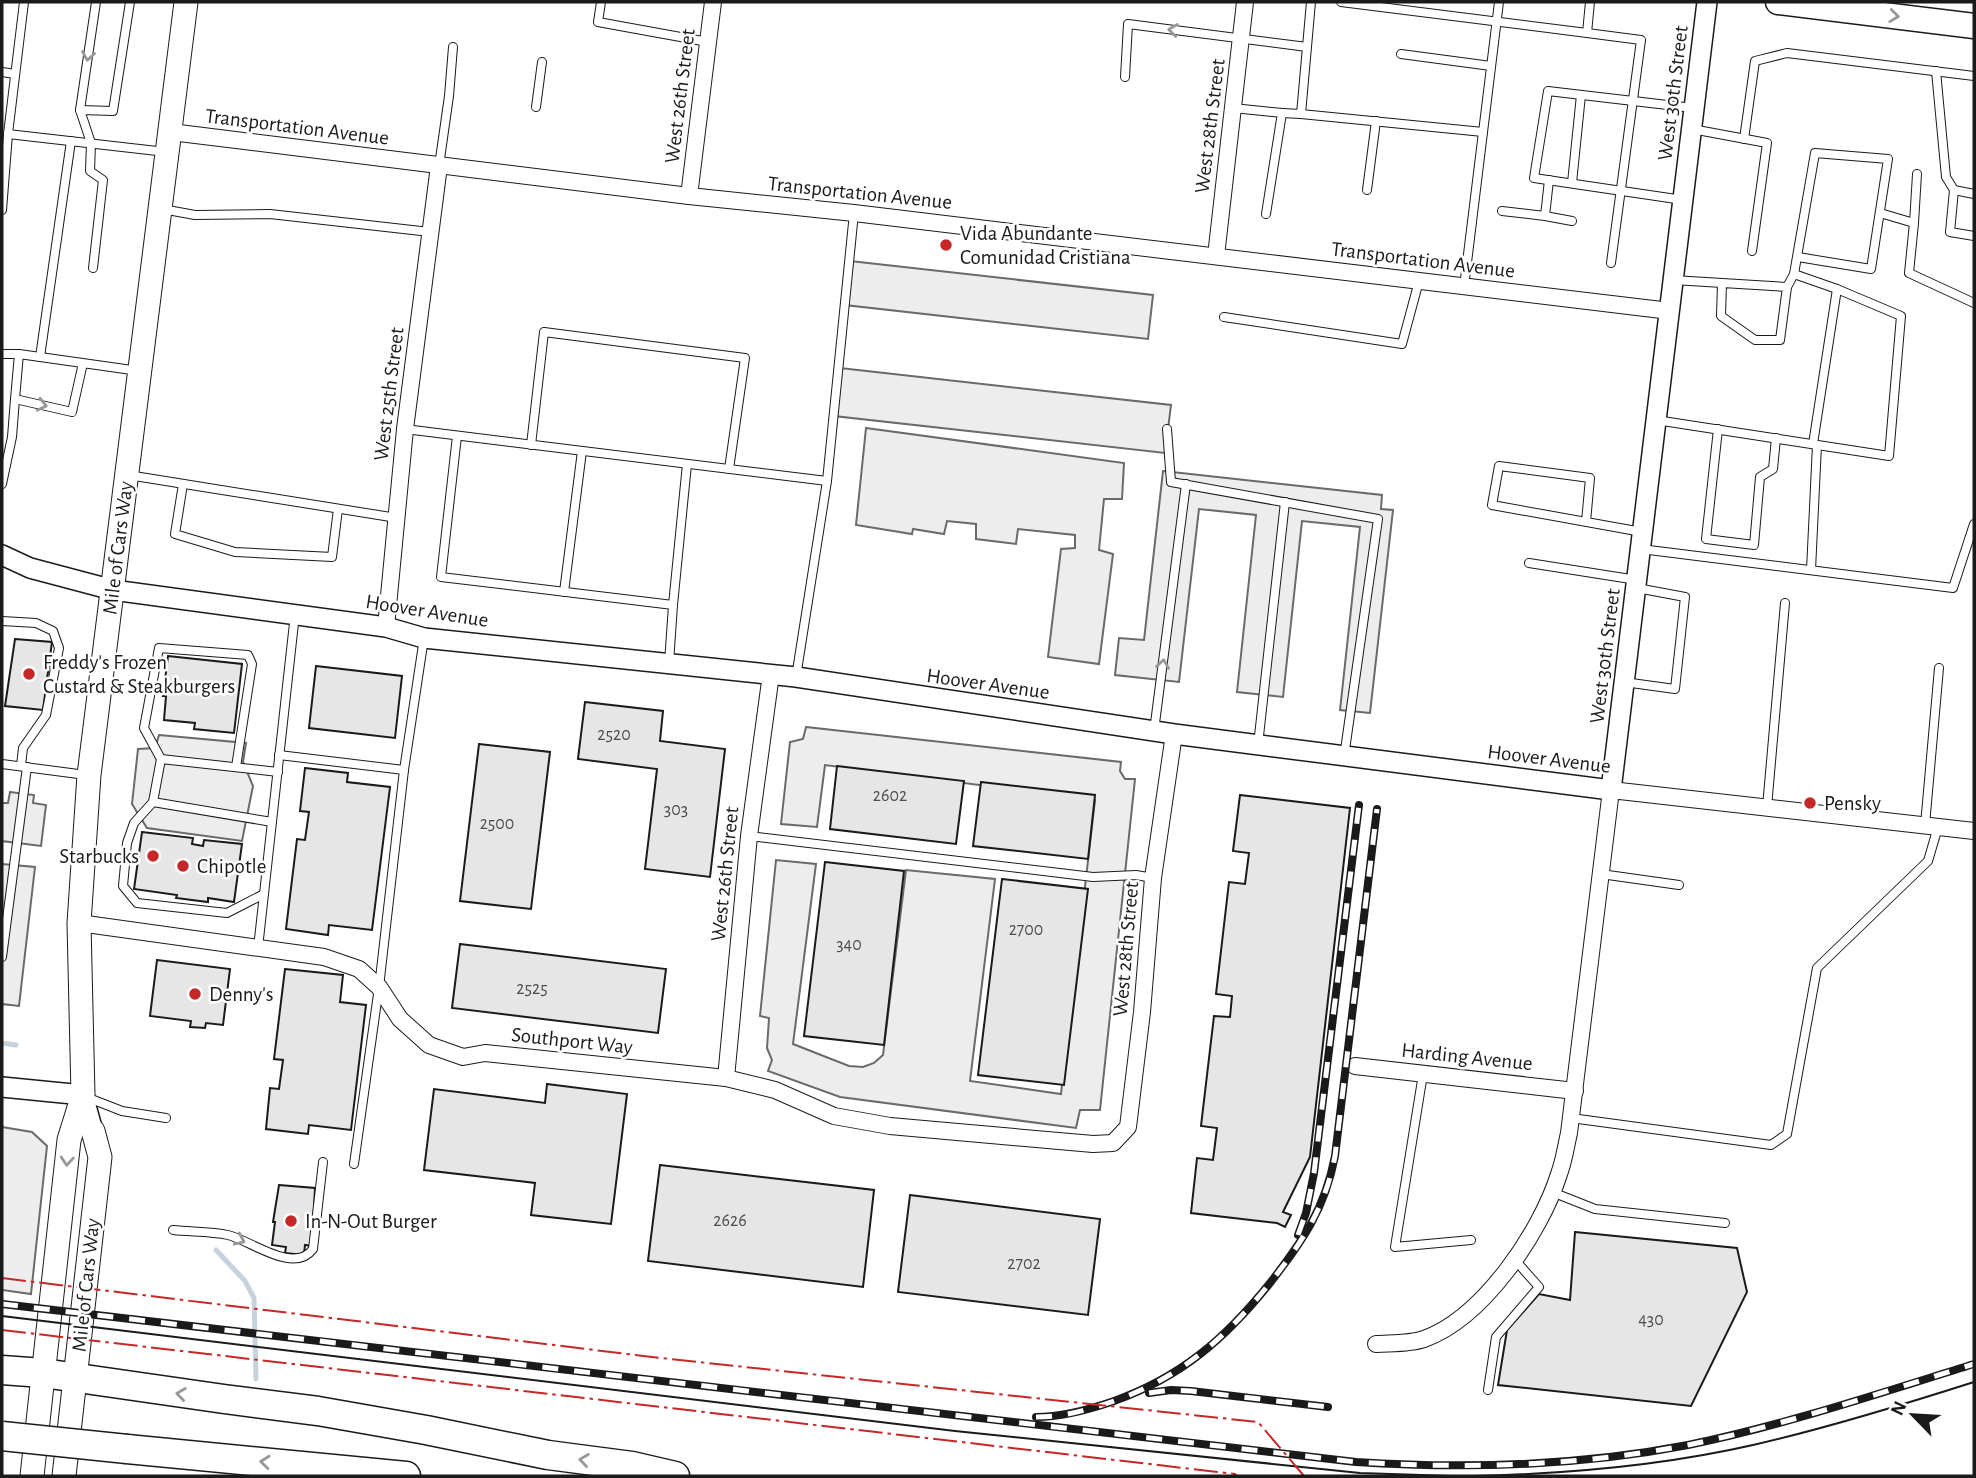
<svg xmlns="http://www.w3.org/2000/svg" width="1976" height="1478" font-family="'Alegreya Sans',sans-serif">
  <rect width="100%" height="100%" fill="#fff"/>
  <g fill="#ededed" stroke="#6a6a6a" stroke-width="2">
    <polygon points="850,261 1153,295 1148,339 845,305"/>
    <polygon points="840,368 1171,405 1165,453 834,416"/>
    <polygon points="866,428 1124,463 1122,499 1104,499 1099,550 1113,554 1099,664 1048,657 1061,549 1075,548 1075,535 1018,529 1016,544 976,539 976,524 947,521 944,534 913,529 912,534 856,525"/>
    <polygon points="1163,471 1382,495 1381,509 1393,510 1370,713 1340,710 1360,527 1302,521 1283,697 1237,692 1256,515 1199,509 1179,682 1115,675 1119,638 1144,640"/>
    <polygon points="806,727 1121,762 1120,771 1125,779 1135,779 1100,1110 1080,1110 1076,1128 840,1097 768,1071 772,1060 767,1048 769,1018 760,1016 776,860 816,864 793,1044 849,1066 863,1067 874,1063 883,1055 906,870 995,879 970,1081 1061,1094 1095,800 825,765 817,827 781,824 790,742 803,739"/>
    <polygon points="159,735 246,743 243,762 253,786 242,841 147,828 132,804 138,749 155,748"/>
    <polygon points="10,792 34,795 33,803 46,805 41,846 2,841 2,803 8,803"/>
    <polygon points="2,864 35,867 19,1006 2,1004"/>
    <polygon points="2,1127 32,1132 47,1146 31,1294 2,1290"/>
  </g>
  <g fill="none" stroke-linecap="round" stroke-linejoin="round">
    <g stroke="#c6d2dc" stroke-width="5">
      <polyline points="2,1043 16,1045"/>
      <polyline points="216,1250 245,1281 254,1298 256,1379"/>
    </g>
  </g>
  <g fill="#e6e6e6" stroke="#1a1a1a" stroke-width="2">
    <polygon points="15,639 52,642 43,710 5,706"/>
    <polygon points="168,656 242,664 234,733 194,729 195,723 164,720 166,696 163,696"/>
    <polygon points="316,666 402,676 395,738 309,728"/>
    <polygon points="585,702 663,711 660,741 725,749 710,877 645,869 657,769 578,759"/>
    <polygon points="479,744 550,752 531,909 460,901"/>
    <polygon points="837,766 964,781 956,844 830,829"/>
    <polygon points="305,768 348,773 347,782 390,787 372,930 329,925 328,935 286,929 297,839 305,840 309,812 300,811"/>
    <polygon points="981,782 1095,795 1088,859 973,846"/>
    <polygon points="1240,795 1350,808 1310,1157 1283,1212 1291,1215 1285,1227 1277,1223 1191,1213 1197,1158 1213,1160 1217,1128 1201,1126 1214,1016 1230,1017 1232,996 1216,994 1229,882 1245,884 1249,853 1233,851"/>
    <polygon points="142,832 193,838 192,844 203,846 204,840 242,844 234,902 208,898 208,902 176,898 177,895 134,889"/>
    <polygon points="825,862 904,871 884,1045 804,1036"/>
    <polygon points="1002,879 1088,889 1064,1085 978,1075"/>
    <polygon points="460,944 666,969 658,1033 452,1008"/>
    <polygon points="157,960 230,969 223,1025 206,1023 205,1028 190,1027 191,1021 150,1016"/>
    <polygon points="285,969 343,975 340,1002 366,1005 351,1130 309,1125 308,1134 266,1129 270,1088 279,1089 283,1060 274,1059"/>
    <polygon points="547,1084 627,1094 611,1224 531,1215 535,1183 424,1170 434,1089 545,1103"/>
    <polygon points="660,1165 874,1190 863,1287 648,1261"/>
    <polygon points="279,1185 315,1188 312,1246 305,1245 304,1255 285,1253 286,1247 272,1245 275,1222 273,1222"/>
    <polygon points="910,1195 1100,1219 1088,1315 898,1292"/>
    <polygon points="1575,1232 1737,1248 1747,1292 1691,1406 1498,1385 1507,1330 1539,1294 1570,1300"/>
  </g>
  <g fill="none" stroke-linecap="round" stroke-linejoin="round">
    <defs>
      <g id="service">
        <polyline points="24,2 8,134 166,152"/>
        <polyline points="601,2 598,22 708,42"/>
        <polyline points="1341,2 1587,33 1590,2"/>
        <polyline points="1587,33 1641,40 1611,263"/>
        <polyline points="1401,54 1491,66"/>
        <polyline points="1936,71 1946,177 1954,190 1950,232 1974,236"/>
        <polyline points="2,72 15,74"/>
        <polyline points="1125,77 1128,24 1307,47"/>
        <polyline points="536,107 542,62"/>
        <polyline points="1233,108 1282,113 1266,214"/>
        <polyline points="80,110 96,2"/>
        <polyline points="1282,113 1301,114 1311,2"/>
        <polyline points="1301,114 1483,132"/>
        <polyline points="1692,129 1767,143 1752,251"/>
        <polyline points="1744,139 1755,61 1787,53 1974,76"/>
        <polyline points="439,166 449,96 453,47"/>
        <polyline points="1572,183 1581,95"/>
        <polyline points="1367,190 1376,121"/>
        <polyline points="1954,190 1974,194"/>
        <polyline points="1683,200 1534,178 1548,91 1693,108"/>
        <polyline points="162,209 195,215 270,214 430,232"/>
        <polyline points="2,210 8,134"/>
        <polyline points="1502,211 1545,216 1549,180"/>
        <polyline points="1880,213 1914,223 1917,174"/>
        <polyline points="1545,216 1572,221"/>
        <polyline points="1914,223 1909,273 1974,303"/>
        <polyline points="93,268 103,180 90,171 91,143 80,110 113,111 130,2"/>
        <polyline points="1794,274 1815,153 1888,159 1871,269 1798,257"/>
        <polyline points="1673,280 1787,287 1780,340 1755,340 1721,316 1722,283"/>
        <polyline points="1464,287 1499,2"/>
        <polyline points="1787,287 1794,274 1837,289"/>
        <polyline points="1224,317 1402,344 1419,281"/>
        <polyline points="2,354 19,354"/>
        <polyline points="40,357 71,141"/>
        <polyline points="83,363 72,412 15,399 19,354 139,371"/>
        <polyline points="1656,420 1889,456 1901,316 1837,289 1813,444"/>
        <polyline points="405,429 827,481"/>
        <polyline points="1167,429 1171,482 1378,519 1344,757"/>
        <polyline points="1718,429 1706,539 1754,545 1760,477 1773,469 1776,438"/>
        <polyline points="457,436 441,577 673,605 669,663"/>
        <polyline points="531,445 544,332 745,358 729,469"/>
        <polyline points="128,475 397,518"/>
        <polyline points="2,484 12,437 15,399"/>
        <polyline points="183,484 175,534 235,552 332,557 338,509"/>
        <polyline points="1586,522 1590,478 1499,466 1492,505 1642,532"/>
        <polyline points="1641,549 1953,588 1974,524"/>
        <polyline points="1529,563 1637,580"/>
        <polyline points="1811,570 1817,445"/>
        <polyline points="564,592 582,451"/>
        <polyline points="673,605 687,464"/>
        <polyline points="2,621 36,623 53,631 59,648 46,715 23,748 21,766"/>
        <polyline points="796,677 827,481 854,213"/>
        <polyline points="1624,682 1675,689 1685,597 1637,588"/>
        <polyline points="1154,731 1186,484"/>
        <polyline points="1258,745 1285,502"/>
        <polyline points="279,755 404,770 424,638"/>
        <polyline points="161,759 144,728 159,648 248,655 252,664 236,767"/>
        <polyline points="2,764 86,775"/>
        <polyline points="153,802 134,823 127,843 123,886 137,903 227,913 264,894"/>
        <polyline points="1767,807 1785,603"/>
        <polyline points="272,822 153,802 161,759 278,772"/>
        <polyline points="1925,825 1939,668"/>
        <polyline points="749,836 1093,877 1136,875 1153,878"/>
        <polyline points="1601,874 1679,885"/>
        <polyline points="258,948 295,614"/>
        <polyline points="2,957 27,767"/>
        <polyline points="1423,1074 1395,1247 1471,1240"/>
        <polyline points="86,1097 122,1111 166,1118"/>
        <polyline points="1571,1118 1771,1145 1787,1134 1817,968 1928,861 1938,827"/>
        <polyline points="354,1164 379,987 404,770"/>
        <polyline points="1552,1192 1595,1209 1725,1223"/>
        <path d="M173,1230C191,1232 211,1231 228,1235C250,1240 294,1275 313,1249L323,1162"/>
        <polyline points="1488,1390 1496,1337 1539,1287 1515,1260"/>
      </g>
      <g id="minor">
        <polyline points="171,132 689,196 854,213 1670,311"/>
        <polyline points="689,196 713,2"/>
        <polyline points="1216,256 1245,2"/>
        <polyline points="386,627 405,429 439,166"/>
        <polyline points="79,923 324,957 359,969 379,987 400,1019 429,1045 463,1057 485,1053 726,1078 775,1090 834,1116 890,1126 1093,1144 1113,1143 1128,1127 1142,1012 1153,878 1174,734"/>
        <polyline points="1355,1066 1575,1091"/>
        <polyline points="726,1078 749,836 771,674"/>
        <path d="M1376,1344C1391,1343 1410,1344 1424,1339C1483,1318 1541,1232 1559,1174C1564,1161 1566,1146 1569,1133L1611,790L1974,831"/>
      </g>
      <g id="tertiary">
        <polyline points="2,555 30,568 113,590 386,627 424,638 796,677 1174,734 1611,790 1707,2"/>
        <polyline points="2,1087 83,1095 93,1131"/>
      </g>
      <g id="secondary">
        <polyline points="32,1476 69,1140 83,1095 79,923 89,775 186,2"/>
        <polyline points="64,1476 100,1157 93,1131"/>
      </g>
      <polyline id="primary" points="1778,2 1974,26"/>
      <g id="motorway">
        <polyline points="2,1370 43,1373 224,1399 318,1411 426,1430 548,1455 632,1466 675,1476"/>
        <polyline points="127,1449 406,1476"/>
      </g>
    </defs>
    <use href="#service" stroke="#1a1a1a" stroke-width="10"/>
    <use href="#minor" stroke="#1a1a1a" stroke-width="18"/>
    <use href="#tertiary" stroke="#1a1a1a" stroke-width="22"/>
    <use href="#secondary" stroke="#1a1a1a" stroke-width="25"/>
    <use href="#primary" stroke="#1a1a1a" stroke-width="27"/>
    <use href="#motorway" stroke="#1a1a1a" stroke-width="31"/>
    <use href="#service" stroke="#fff" stroke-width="8"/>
    <use href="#minor" stroke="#fff" stroke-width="16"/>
    <use href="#tertiary" stroke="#fff" stroke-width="19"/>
    <use href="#secondary" stroke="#fff" stroke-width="23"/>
    <use href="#primary" stroke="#fff" stroke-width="24"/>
    <use href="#motorway" stroke="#fff" stroke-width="28"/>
    <g stroke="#1a1a1a" stroke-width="2">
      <polyline points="2,1316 955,1431 1360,1473 1452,1476"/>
      <path d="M1472,1476C1566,1474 1661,1466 1753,1445C1828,1428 1902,1405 1974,1382"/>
    </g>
    <defs>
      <g id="rail">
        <polyline points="1298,1235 1306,1213 1314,1173 1359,805"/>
        <path d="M2,1304L1356,1462C1466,1469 1579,1466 1688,1445C1785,1425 1880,1393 1974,1364"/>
        <polyline points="1149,1393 1171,1390 1191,1391 1328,1407"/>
        <path d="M1036,1417C1063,1417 1088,1410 1114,1401C1181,1377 1225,1339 1270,1283C1302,1242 1325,1209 1335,1156L1377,809"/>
      </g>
    </defs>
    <use href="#rail" stroke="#1a1a1a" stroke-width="8"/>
    <use href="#rail" stroke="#fff" stroke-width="5" stroke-dasharray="16" stroke-linecap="butt"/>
    <defs>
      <polyline id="motorway-bridge" points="2,1436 127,1449"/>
    </defs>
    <use href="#motorway-bridge" stroke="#1a1a1a" stroke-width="31" stroke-linecap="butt"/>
    <use href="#motorway-bridge" stroke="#fff" stroke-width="28"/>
    <g stroke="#c62828" stroke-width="2" stroke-dasharray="24 5 3.5 5" stroke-linecap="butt">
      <polyline points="2,1278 652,1357 1258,1422 1304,1476"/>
      <polyline points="2,1330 1235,1474 1237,1476"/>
    </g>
  </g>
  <defs><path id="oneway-chevron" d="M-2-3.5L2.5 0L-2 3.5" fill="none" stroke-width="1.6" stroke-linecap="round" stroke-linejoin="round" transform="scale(1.75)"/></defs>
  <g stroke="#989898">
    <use href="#oneway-chevron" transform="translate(1894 16) rotate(7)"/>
    <use href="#oneway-chevron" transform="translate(1173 30) rotate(-173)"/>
    <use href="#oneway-chevron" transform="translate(88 56) rotate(99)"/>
    <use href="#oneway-chevron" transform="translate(42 405) rotate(13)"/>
    <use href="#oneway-chevron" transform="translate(1163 664) rotate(-82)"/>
    <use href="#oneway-chevron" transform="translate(67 1161) rotate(95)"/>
    <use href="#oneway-chevron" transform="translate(240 1240) rotate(24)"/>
    <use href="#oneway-chevron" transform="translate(181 1394) rotate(-172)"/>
    <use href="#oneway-chevron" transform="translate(584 1460) rotate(-172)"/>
    <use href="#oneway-chevron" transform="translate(265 1462) rotate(-174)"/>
  </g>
  <g fill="#c62828" stroke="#fff" stroke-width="2.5">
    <circle cx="946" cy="245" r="7"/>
    <circle cx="29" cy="674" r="7"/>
    <circle cx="1810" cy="803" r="7"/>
    <circle cx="153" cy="856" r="7"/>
    <circle cx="183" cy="866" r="7"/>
    <circle cx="195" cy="994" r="7"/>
    <circle cx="291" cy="1221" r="7"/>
  </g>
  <g text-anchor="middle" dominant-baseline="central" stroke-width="5" stroke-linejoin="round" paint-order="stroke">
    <g font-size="18" fill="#4d4d4d">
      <text x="614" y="735">2520</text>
      <text x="890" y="796">2602</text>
      <text x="676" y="810">303</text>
      <text x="497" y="824">2500</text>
      <text x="1026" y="930">2700</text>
      <text x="849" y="945">340</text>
      <text x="532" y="989">2525</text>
      <text x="730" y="1221">2626</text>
      <text x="1024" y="1264">2702</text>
      <text x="1651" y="1320">430</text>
    </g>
    <g font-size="21" fill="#1a1a1a" stroke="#fff">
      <text transform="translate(1673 93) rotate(-83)">West 30th Street</text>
      <text transform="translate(680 96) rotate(-83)">West 26th Street</text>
      <text transform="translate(1210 126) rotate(-83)">West 28th Street</text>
      <text transform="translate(297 127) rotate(7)">Transportation Avenue</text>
      <text transform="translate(860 193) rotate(6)">Transportation Avenue</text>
      <text transform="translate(1423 260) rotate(7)">Transportation Avenue</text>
      <text transform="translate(389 394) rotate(-83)">West 25th Street</text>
      <text transform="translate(118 548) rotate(-83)">Mile of Cars Way</text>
      <text transform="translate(427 611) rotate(9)">Hoover Avenue</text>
      <text transform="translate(1605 656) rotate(-83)">West 30th Street</text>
      <text transform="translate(988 684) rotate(8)">Hoover Avenue</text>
      <text transform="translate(1549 759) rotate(7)">Hoover Avenue</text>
      <text transform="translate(725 874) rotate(-84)">West 26th Street</text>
      <text transform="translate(1126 949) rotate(-85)">West 28th Street</text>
      <text transform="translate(572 1041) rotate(6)">Southport Way</text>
      <text transform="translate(1467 1057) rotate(6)">Harding Avenue</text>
      <text transform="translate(86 1285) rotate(-84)">Mile of Cars Way</text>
    </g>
    <g font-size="21" fill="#1a1a1a" stroke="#fff" text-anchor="start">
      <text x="960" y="233">Vida Abundante<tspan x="960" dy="24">Comunidad Cristiana</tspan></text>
      <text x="43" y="662">Freddy's Frozen<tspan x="43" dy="24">Custard &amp; Steakburgers</tspan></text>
      <text x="1824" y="803">Pensky</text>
      <text x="139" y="856" text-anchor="end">Starbucks</text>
      <text x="197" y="866">Chipotle</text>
      <text x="209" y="994">Denny's</text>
      <text x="305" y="1221">In-N-Out Burger</text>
    </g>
  </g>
  <rect width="1976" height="1478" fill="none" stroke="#1a1a1a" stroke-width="7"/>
  <g transform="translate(1913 1415) rotate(295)" stroke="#ffffff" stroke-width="5" paint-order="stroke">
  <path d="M0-5L12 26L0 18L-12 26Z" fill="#1a1a1a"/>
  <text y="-10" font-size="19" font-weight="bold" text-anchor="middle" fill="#1a1a1a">N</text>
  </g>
</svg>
